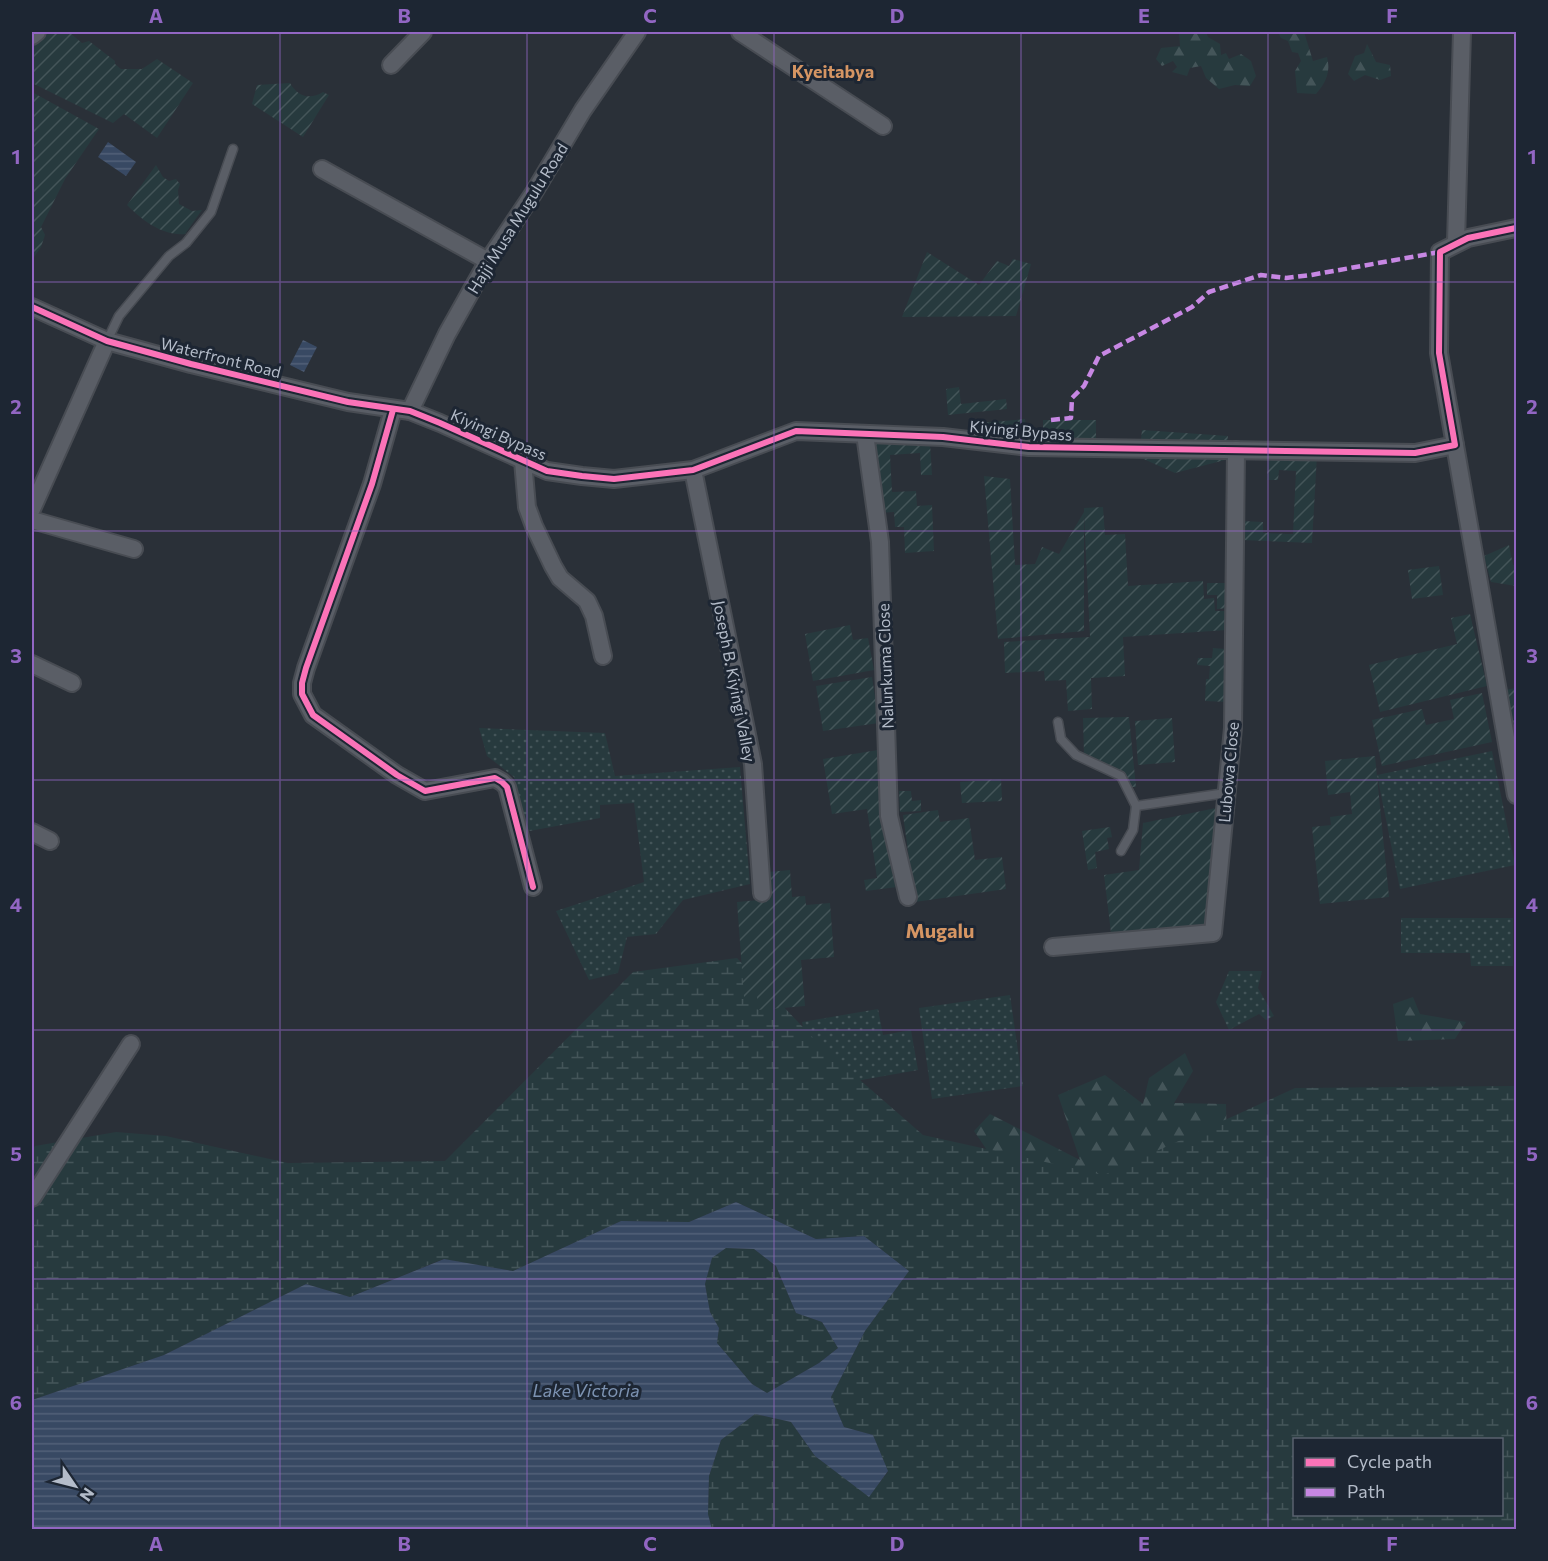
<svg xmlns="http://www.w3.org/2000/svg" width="1548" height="1561" font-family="Commissioner,sans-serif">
  <defs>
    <pattern id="grass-dots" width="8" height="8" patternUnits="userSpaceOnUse" patternTransform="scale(1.5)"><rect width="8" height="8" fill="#273a3e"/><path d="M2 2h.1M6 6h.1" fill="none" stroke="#445559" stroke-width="1.8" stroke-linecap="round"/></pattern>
    <pattern id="forest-firs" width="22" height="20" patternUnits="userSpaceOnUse" patternTransform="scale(1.5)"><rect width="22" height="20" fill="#273a3e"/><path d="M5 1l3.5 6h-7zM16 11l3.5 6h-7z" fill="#445559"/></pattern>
    <pattern id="wetland-marsh" width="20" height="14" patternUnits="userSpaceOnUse" patternTransform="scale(1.5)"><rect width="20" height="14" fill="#273a3e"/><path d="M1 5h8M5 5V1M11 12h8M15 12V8" fill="none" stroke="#445559"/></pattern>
    <pattern id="garden-furrows" width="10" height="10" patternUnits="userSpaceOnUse" patternTransform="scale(1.5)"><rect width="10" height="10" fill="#273a3e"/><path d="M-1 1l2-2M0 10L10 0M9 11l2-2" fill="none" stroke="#445559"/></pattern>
    <pattern id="water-rules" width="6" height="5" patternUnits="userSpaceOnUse" patternTransform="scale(1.5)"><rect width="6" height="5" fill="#384963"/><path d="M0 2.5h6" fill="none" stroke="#526178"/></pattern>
  </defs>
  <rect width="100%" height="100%" fill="#2a3038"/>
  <g fill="url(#grass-dots)">
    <polygon points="479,728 605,733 615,776 740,767 750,884 683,900 656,934 627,937 618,973 589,980 556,911 644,882 634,803 600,805 600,818 524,832 514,777 487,756"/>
    <polygon points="1492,751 1515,865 1400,889 1377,775"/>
    <polygon points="1401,918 1513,918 1513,966 1471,966 1470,953 1401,953"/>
    <polygon points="1229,971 1262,971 1258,988 1274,1016 1266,1020 1259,1014 1229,1030 1216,1002"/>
    <polygon points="1010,995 1023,1086 932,1099 919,1008"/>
    <polygon points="878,1009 883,1035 911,1030 918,1070 794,1092 805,1039 802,1022"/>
  </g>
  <g fill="url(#forest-firs)">
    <polygon points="1179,32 1206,32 1208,37 1220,44 1221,55 1226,53 1229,59 1241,54 1251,61 1256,76 1250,86 1235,85 1219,89 1206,78 1201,66 1190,68 1187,76 1172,72 1177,67 1173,61 1162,66 1156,59 1161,48 1180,46"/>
    <path d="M1278,32H1304L1313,61L1327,57C1331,71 1326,83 1316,94L1297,93L1295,71L1301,61L1298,53L1292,52L1288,41L1281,38Z"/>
    <polygon points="1367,44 1376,62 1390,65 1391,76 1380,80 1365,75 1354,81 1348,74 1355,56 1364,53"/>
    <polygon points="1413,997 1420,1014 1466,1022 1455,1039 1398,1041 1393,1004"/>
    <polygon points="1185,1053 1193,1071 1174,1103 1226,1104 1228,1195 1045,1236 974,1131 990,1114 1080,1160 1058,1095 1105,1075 1143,1104 1149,1078"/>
  </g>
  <g fill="url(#wetland-marsh)" fill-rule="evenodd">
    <path d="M737,958L820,1045L923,1135L1104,1175L1295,1088L1516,1086V1529H712L708,1514L709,1476L721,1440L755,1414L791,1422L815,1456L869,1496L888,1472L873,1435L844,1427L831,1397L865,1331L909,1271L864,1236L816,1239L736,1202L689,1222L621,1221L513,1271L443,1259L350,1297L306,1284L164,1355L32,1400V1150L35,1146L116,1132L166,1136L288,1163L445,1161L633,972ZM1294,1440H1502V1514H1294Z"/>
    <polygon points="726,1248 754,1249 776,1266 796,1313 822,1322 838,1348 819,1363 767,1393 752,1384 717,1343 719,1328 710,1312 705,1284 712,1258"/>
  </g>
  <g fill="url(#garden-furrows)">
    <polygon points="48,32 69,32 82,43 89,41 115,61 115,64 121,69 142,69 157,59 193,83 157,138 124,114 113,123 32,83 32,47"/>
    <path d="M290,83C298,97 310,100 323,92L329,95L303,137L252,104L257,85Z"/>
    <polygon points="32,92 99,129 65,179 41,227 45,235 41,247 32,260"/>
    <path d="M156,165L163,177L169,181L176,179L180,184L178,190L179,204L192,211L202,210L185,234C162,236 142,220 127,205Z"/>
    <polygon points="927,252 979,285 997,261 1009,266 1013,259 1031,264 1016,316 902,317"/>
    <polygon points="959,387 961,404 1006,399 1007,409 948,415 946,389"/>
    <polygon points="1025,419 1028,445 972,450 969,424"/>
    <rect x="1043" y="420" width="53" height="25"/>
    <polygon points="929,428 932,475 921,475 920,453 890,455 892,492 916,491 917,506 932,505 934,551 905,553 904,527 895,527 894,512 879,513 875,432"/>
    <polygon points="1142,430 1228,436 1225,460 1175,473 1139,457"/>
    <polygon points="1268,453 1317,455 1312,543 1241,540 1242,521 1263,522 1263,533 1293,534 1296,471 1279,470 1278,480 1267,480"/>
    <polygon points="984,476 1010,479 1015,565 1035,564 1042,547 1059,554 1084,512 1084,508 1103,507 1105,535 1125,534 1128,586 1203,581 1204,599 1214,598 1215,611 1226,611 1227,630 1123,637 1125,676 1091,678 1092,709 1068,711 1066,680 1045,681 1044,671 1005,673 1004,642 1090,637 1084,514 1084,631 998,639"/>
    <polygon points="1509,545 1513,565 1516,565 1516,586 1491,582 1484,556"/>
    <polygon points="1439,566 1443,595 1412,599 1408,570"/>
    <polygon points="1207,583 1229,583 1229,608 1217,609 1217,595 1207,595"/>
    <polygon points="1470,614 1487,686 1380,712 1369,665 1457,644 1451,618"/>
    <polygon points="850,625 853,640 868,638 874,670 813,681 805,634"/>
    <polygon points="1213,648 1225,649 1225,658 1229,658 1227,702 1205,701 1206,679 1209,679 1210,666 1197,665 1198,658 1212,658"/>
    <polygon points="872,677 879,723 823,731 816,686"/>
    <polygon points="1516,688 1516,750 1505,690"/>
    <polygon points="1482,693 1492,742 1382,766 1372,720 1422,709 1426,725 1454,719 1450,700"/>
    <polygon points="1129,717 1136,787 1131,787 1123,774 1084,754 1083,718"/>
    <polygon points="1172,718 1175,762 1138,765 1135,721"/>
    <polygon points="878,750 897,887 866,891 864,880 877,878 867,809 832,814 823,759"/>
    <polygon points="1375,756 1389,897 1320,904 1312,827 1331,825 1330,817 1352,814 1350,792 1328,795 1325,761"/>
    <polygon points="1001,779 1002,801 962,803 960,782"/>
    <polygon points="899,791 911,791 912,801 921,800 921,811 900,812"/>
    <polygon points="1216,808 1207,926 1111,933 1104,875 1139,870 1143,823"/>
    <polygon points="938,810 940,822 969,818 975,860 1002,857 1006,889 915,902 903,815"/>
    <polygon points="1110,827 1112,837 1107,838 1109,849 1095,852 1097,868 1088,870 1082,831"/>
    <polygon points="790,870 792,897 805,896 806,905 830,903 834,957 801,960 805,1006 758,1010 757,996 744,997 737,902 770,899 768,872"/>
  </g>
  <g fill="url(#water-rules)" fill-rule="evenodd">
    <polygon points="108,142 136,162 126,176 98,157"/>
    <polygon points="303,340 317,347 304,372 290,365"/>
    <path d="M736,1202L816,1239L864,1236L909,1271L865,1331L831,1397L844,1427L873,1435L888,1471L869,1497L815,1456L791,1422L755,1414L721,1440L709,1476L708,1514L712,1529H32V1400L164,1355L306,1284L350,1297L444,1259L513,1271L621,1221L689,1222ZM726,1248L754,1249L776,1266L796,1313L822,1322L838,1348L819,1363L767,1393L752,1384L717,1343L719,1328L710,1312L705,1284L712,1258Z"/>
  </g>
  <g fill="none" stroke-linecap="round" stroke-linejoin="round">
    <defs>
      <g id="lane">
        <polyline points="107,341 119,316 169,256 186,243 211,212 233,149"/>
        <polyline points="1058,722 1061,739 1076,755 1121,776 1136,806 1226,793"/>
        <polyline points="1121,851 1133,830 1136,806"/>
      </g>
      <g id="street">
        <polyline points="740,32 883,126"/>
        <polyline points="32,36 37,32"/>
        <polyline points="391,65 423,32"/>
        <polyline points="322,169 488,261"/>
        <polyline points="1456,242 1462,32"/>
        <polyline points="32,307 107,341 191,364 348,402 410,411 440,423 547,471 582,476 614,479 693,470 796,431 943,437 1029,447 1415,453 1455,445 1439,353 1440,252 1468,238 1516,228"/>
        <polyline points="393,410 372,484 306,668 302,683 302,694 313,715 397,775 425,791 495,778 502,782 507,787 533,887"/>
        <polyline points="410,411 447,334 488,261 533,194 583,110 637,32"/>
        <polyline points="865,434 880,542 889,816 908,897"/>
        <polyline points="1455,445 1516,795"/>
        <polyline points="523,461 527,507 534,526 553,566 560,578 587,601 594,616 603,656"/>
        <polyline points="693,470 753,764 762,893"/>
        <polyline points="32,509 107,341"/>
        <polyline points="32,520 134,549"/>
        <polyline points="32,664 72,683"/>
        <polyline points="32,832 50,841"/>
        <polyline points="1053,947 1213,933 1233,728 1236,450"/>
        <polyline points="32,1198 131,1044"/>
      </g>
    </defs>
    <use href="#lane" stroke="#484c53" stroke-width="11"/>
    <use href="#street" stroke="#484c53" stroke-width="20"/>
    <use href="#lane" stroke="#5a5e66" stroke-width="8"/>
    <use href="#street" stroke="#5a5e66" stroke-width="16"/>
    <polyline stroke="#c787e3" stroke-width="4.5" stroke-dasharray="9 4.5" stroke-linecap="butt" points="1051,420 1071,418 1072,398 1084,386 1099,356 1192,307 1209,292 1261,275 1286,278 1311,275 1440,252"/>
    <defs>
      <g id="cycleway">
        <polyline points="32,307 107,341 191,364 348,402 410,411 440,423 547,471 582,476 614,479 693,470 796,431 943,437 1029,447 1415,453 1455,445 1439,353 1440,252 1468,238 1516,228"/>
        <polyline points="393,410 372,484 306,668 302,683 302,694 313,715 397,775 425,791 495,778 502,782 507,787 533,887"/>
      </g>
    </defs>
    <use href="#cycleway" stroke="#1d2633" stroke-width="10"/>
    <use href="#cycleway" stroke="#fb73b8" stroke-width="6"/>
  </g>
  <path fill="none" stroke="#9266c3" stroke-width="1.5" stroke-opacity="0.55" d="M280,32V1530M527,32V1530M774,32V1530M1021,32V1530M1268,32V1530M32,282H1516M32,531H1516M32,780H1516M32,1030H1516M32,1279H1516"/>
  <g text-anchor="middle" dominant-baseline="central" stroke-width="6" stroke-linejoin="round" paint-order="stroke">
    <g font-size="16" fill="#b4bcc9" stroke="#1d2633">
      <text transform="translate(517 218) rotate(-58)">Hajji Musa Mugulu Road</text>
      <text transform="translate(221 357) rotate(14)">Waterfront Road</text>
      <text transform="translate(1021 430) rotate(5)">Kiyingi Bypass</text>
      <text transform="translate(499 434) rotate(24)">Kiyingi Bypass</text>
      <text transform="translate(885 666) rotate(-92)">Nalunkuma Close</text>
      <text transform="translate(735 681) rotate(79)">Joseph B. Kiyingi Valley</text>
      <text transform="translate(1228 772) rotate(-85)">Lubowa Close</text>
    </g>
    <g font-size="18" font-weight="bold" fill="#d59563" stroke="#1d2633">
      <text x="833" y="71">Kyeitabya</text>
    </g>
    <g font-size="18" font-style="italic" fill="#7c92b1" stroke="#1d2633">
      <text x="586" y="1390">Lake Victoria</text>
    </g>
    <g font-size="20" font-weight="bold" fill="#d59563" stroke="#1d2633">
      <text x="940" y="930">Mugalu</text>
    </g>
  </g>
  <rect width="1548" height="1561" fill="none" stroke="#1d2633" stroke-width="66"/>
  <rect x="1293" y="1438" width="210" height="78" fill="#1d2633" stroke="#59626f" stroke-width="1.5"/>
  <rect x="1305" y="1458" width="30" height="9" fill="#fb73b8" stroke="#59626f" stroke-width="1.5"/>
  <text x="1347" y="1468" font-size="18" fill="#b4bcc9">Cycle path</text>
  <rect x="1305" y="1488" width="30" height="9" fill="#c787e3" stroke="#59626f" stroke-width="1.5"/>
  <text x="1347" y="1498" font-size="18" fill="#b4bcc9">Path</text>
  <g transform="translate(75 1486) rotate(125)" stroke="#1d2633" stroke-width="4.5" paint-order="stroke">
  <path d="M0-4.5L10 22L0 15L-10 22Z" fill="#b4bcc9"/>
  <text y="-9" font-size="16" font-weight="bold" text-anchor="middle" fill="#b4bcc9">N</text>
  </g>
  <rect x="33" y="33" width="1482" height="1495" fill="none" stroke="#9266c3" stroke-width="2"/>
  <g font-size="20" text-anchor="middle" font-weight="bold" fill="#9266c3">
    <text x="156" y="23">A</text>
    <text x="404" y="23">B</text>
    <text x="650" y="23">C</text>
    <text x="897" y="23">D</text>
    <text x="1144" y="23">E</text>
    <text x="1392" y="23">F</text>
    <text x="16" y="164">1</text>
    <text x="1532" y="164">1</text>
    <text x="16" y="414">2</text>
    <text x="1532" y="414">2</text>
    <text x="16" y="663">3</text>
    <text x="1532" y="663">3</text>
    <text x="16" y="912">4</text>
    <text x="1532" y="912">4</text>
    <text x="16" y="1161">5</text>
    <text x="1532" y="1161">5</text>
    <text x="16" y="1410">6</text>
    <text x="1532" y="1410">6</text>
    <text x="156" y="1551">A</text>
    <text x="404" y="1551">B</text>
    <text x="650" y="1551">C</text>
    <text x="897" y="1551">D</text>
    <text x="1144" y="1551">E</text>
    <text x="1392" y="1551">F</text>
  </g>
</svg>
